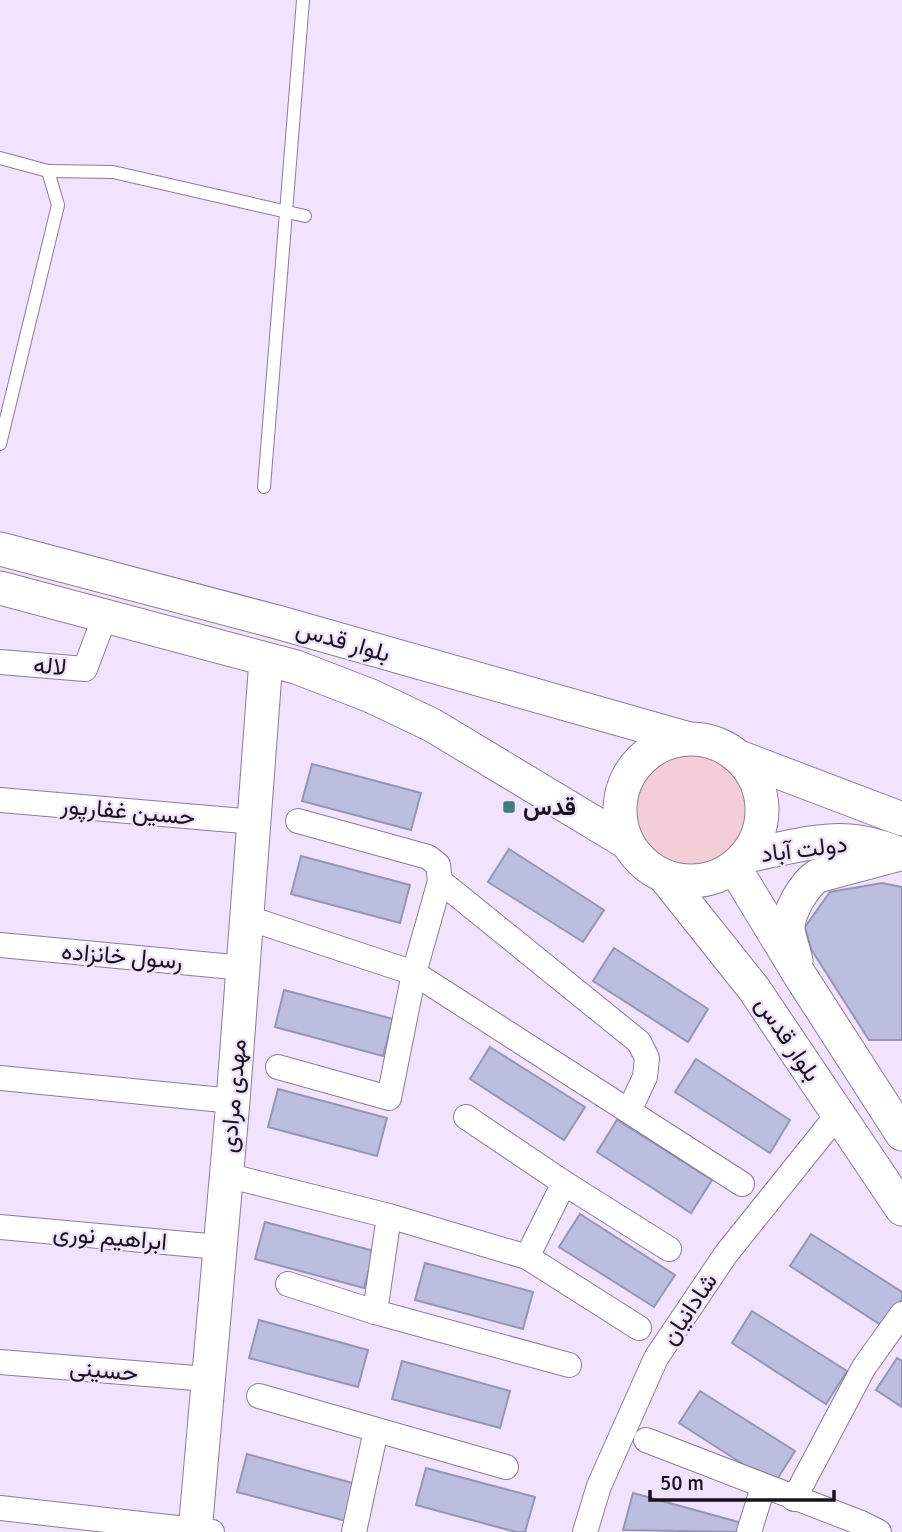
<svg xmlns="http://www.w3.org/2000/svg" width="902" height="1532" font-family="Signika,Vazirmatn,sans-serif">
  <rect width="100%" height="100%" fill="#f1e3fd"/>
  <circle fill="#f4ced7" cx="692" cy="810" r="63"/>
  <g fill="#bcbee0" stroke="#9596b6" stroke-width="2">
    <polygon points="312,764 421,793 411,830 302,801"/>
    <polygon points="509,849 604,910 583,942 488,882"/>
    <polygon points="301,856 410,885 400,923 291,894"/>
    <polygon points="882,883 902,887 902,1040 869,1040 811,949 805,927 830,892"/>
    <polygon points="614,948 708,1009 688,1042 593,981"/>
    <polygon points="284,990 393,1019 383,1056 275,1027"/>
    <polygon points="490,1047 585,1107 564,1140 470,1079"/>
    <polygon points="696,1059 790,1120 770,1153 675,1092"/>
    <polygon points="278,1089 387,1118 377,1156 268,1127"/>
    <polygon points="617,1120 712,1180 691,1213 597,1152"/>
    <polygon points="580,1214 675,1275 654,1307 559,1247"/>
    <polygon points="265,1222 374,1251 364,1288 255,1259"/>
    <polygon points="811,1234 902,1292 902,1299 884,1327 790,1266"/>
    <polygon points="425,1263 533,1292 523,1329 415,1300"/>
    <polygon points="752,1311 847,1371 826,1404 732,1343"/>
    <polygon points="259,1320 368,1350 358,1387 249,1358"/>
    <polygon points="897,1358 902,1361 902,1407 876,1390"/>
    <polygon points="402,1361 510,1391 500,1428 392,1399"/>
    <polygon points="700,1391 795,1451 774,1484 679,1423"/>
    <polygon points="247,1454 356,1484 346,1521 237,1492"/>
    <polygon points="426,1468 535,1497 525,1532 516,1532 416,1505"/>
    <polygon points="633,1493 742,1523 739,1532 623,1530"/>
  </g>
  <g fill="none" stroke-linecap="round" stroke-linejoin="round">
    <defs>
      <g id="lane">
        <polyline points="0,158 48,171 58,205 0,444"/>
        <polyline points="48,171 113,172 305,216"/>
        <polyline points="264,487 303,0"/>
      </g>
      <g id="street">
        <polyline points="0,662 85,669 105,616"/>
        <polyline points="0,800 255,822"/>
        <polyline points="440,881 639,1042 647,1058 645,1077 629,1111"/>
        <polyline points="248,918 414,973 742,1184"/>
        <polyline points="0,945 244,968"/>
        <polyline points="278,1067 389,1098 414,973 440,881 438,865 428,857 298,821"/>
        <polyline points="0,1078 233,1101"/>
        <polyline points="466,1117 564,1183 669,1249"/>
        <polyline points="226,1175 389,1216 527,1257 639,1328"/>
        <polyline points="0,1227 219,1247"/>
        <polyline points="527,1257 564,1183"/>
        <polyline points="288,1284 375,1312 569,1365"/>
        <polyline points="375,1312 389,1216"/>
        <polyline points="0,1362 207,1379"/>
        <polyline points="259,1396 506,1467"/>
        <polyline points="646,1440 861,1523 879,1532"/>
        <polyline points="794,1499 864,1367 902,1314"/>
        <polyline points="0,1508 212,1532"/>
        <polyline points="354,1532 376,1430"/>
        <polyline points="585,1532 599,1486 656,1358 726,1254 839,1113"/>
        <polyline points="749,1532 763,1487"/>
      </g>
      <g id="secondary">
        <polyline points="0,549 277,622 686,738"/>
        <polyline points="0,588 296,667 371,696 432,725 626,842"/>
        <circle cx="691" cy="810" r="71"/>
        <polyline points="739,757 902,819"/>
        <path d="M746,856C778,850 819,838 850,841C867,842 882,847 898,853"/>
        <polyline points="734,867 799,974 902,1134"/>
        <polyline points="664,876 754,989 902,1209"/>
        <path d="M796,961C794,951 789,939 788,929C788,912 804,885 817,876L900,854"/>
        <polyline points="195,1532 233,1101 266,660"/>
      </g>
    </defs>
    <use href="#lane" stroke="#8c7b99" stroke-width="14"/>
    <use href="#street" stroke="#8c7b99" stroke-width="26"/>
    <use href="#secondary" stroke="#8c7b99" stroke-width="35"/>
    <use href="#lane" stroke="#fff" stroke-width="12"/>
    <use href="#street" stroke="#fff" stroke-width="24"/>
    <use href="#secondary" stroke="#fff" stroke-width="33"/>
  </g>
  <rect fill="#3d8174" stroke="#f1e3fd" stroke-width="2.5" x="502" y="800" width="14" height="14" rx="3.5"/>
  <g text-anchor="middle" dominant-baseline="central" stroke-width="5" stroke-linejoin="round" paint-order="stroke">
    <g font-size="24" fill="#18121d" stroke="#f1e3fd">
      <text transform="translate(343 641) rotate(16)">بلوار قدس</text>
      <text transform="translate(50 666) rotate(5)">لاله</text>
      <text transform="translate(128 811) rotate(5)">حسین غفارپور</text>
      <text transform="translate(804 849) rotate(-7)">دولت آباد</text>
      <text transform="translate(122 956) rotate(5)">رسول خانزاده</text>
      <text transform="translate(788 1039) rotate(56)">بلوار قدس</text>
      <text transform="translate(233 1096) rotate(-85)">مهدی مرادی</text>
      <text transform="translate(110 1237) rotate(5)">ابراهیم نوری</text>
      <text transform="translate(689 1309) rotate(-56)">شادانیان</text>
      <text transform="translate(104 1370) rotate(5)">حسینی</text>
    </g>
    <g font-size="24" font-weight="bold" fill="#18121d" stroke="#f1e3fd" text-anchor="start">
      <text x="523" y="807">قدس</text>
    </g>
  </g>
  <path d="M650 1490v10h184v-10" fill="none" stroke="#18121d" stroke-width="3.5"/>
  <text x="660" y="1490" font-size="21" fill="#18121d" stroke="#f1e3fd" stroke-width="5" paint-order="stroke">50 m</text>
</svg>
